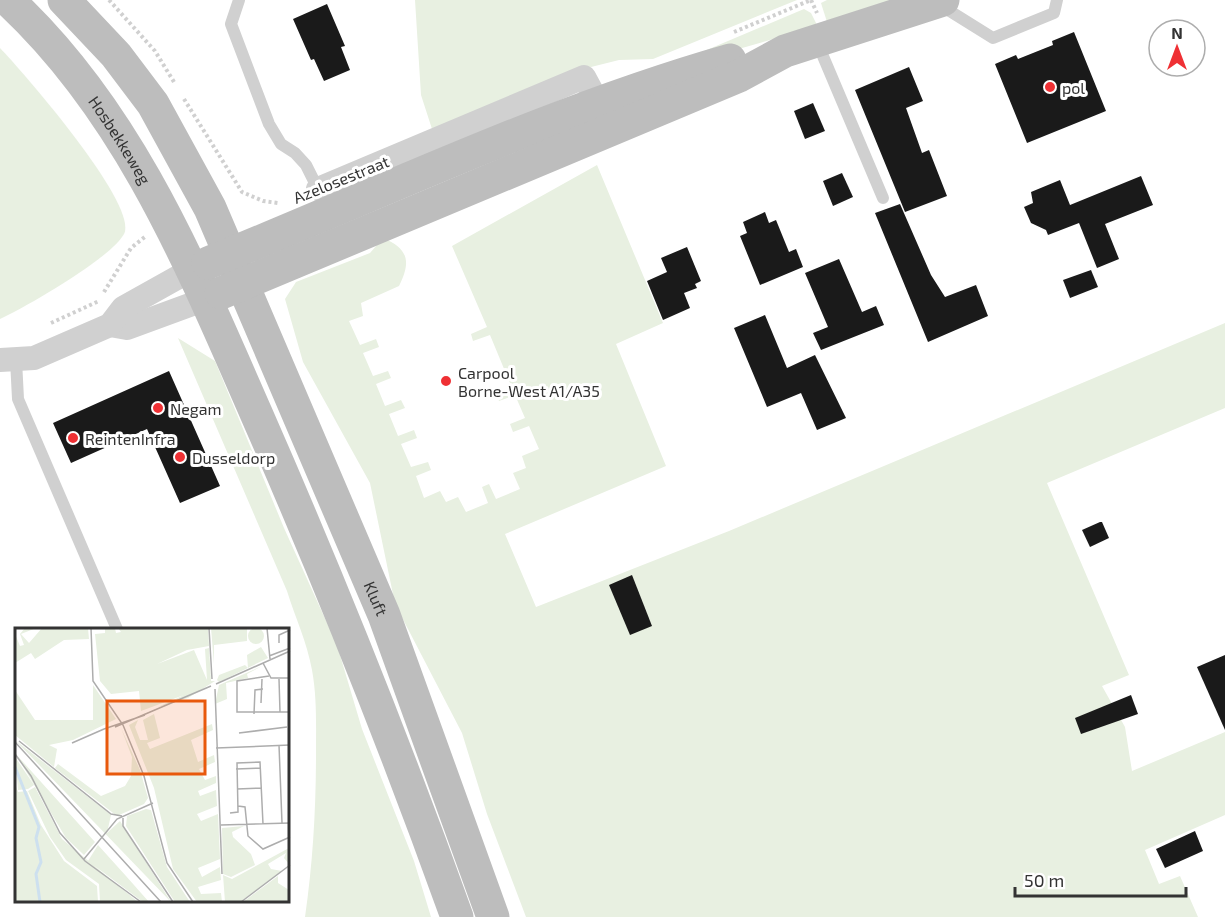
<svg xmlns="http://www.w3.org/2000/svg" width="1225" height="917" font-family="'Exo 2',sans-serif">
  <rect width="100%" height="100%" fill="#fff"/>
  <g fill="#e8f0e1">
    <polygon points="415,0 797,0 653,59 619,60 591,67 432,129 421,95"/>
    <polygon points="827,0 893,0 827,22 821,3"/>
    <polygon points="804,9 811,13 817,25 812,28 686,64 683,60"/>
    <path d="M0,48C23,72 139,205 124,234C111,258 26,307 0,319Z"/>
    <path d="M597,165L663,323L616,344L666,466L505,534L536,607L729,531L1225,323V408L1047,483L1129,675L1102,686L1125,727L1132,771L1225,732V815L1145,850L1159,884L1180,876L1198,917H526L487,814L462,733L395,604L370,483L303,362L285,299L296,282L370,253L383,238C409,249 411,262 399,286L361,303L363,316L349,321L360,345L376,339L379,347L363,353L373,376L388,371L391,378L376,384L385,406L401,400L405,408L389,414L398,436L414,430L417,438L401,444L411,467L428,462L431,470L416,476L424,498L440,491L446,502L458,497L466,512L488,503L482,487L489,484L496,499L520,489L513,473L526,468L522,456L539,449L529,426L513,432L510,424L525,418L515,395L499,401L497,395L512,388L490,335L473,341L471,334L487,327L452,246Z"/>
    <path d="M178,338L215,361L284,528L337,645L362,729L414,861L431,917H305C313,862 316,808 316,752C316,725 317,697 312,670C307,642 295,617 287,591Z"/>
  </g>
  <g fill="#1a1a1a">
    <polygon points="327,4 345,46 341,47 350,70 324,81 314,59 311,60 293,19"/>
    <polygon points="1074,32 1106,111 1027,143 995,64 1016,55 1018,59 1053,45 1052,41"/>
    <polygon points="909,67 923,101 906,108 922,153 929,150 947,196 905,212 855,90"/>
    <polygon points="813,103 825,131 805,139 794,111"/>
    <polygon points="842,173 853,197 833,206 823,181"/>
    <polygon points="1141,176 1153,205 1105,224 1119,259 1097,268 1079,223 1048,235 1046,230 1031,223 1024,207 1033,203 1031,192 1060,180 1070,205"/>
    <polygon points="900,204 931,275 945,297 976,285 988,316 928,342 875,213"/>
    <polygon points="765,212 769,223 776,220 789,252 796,249 803,267 760,285 740,236 747,233 743,222"/>
    <polygon points="687,247 701,281 695,284 697,288 684,293 690,308 663,320 647,281 667,272 661,258"/>
    <polygon points="839,259 862,312 876,306 884,325 821,350 813,333 828,327 805,273"/>
    <polygon points="1091,270 1098,287 1070,298 1063,280"/>
    <polygon points="765,315 787,368 815,355 846,418 817,430 801,393 767,407 734,328"/>
    <polygon points="169,371 220,486 180,503 147,429 71,463 53,423"/>
    <polygon points="1100,522 1102,522 1109,538 1090,547 1082,530"/>
    <polygon points="632,575 652,626 630,635 609,585"/>
    <polygon points="1225,655 1225,730 1197,667"/>
    <polygon points="1131,695 1138,714 1081,734 1075,718"/>
    <polygon points="1195,831 1203,851 1165,868 1156,849"/>
  </g>
  <g fill="none" stroke-linecap="round" stroke-linejoin="round">
    <g stroke="#d0d0d0" stroke-width="4" stroke-dasharray="3 3" stroke-linecap="butt">
      <polyline points="109,0 155,51 174,82"/>
      <polyline points="811,0 817,13"/>
      <polyline points="734,32 811,0"/>
      <polyline points="184,99 242,192 263,201 278,203"/>
      <polyline points="104,292 131,248 146,236"/>
      <polyline points="51,323 99,301"/>
    </g>
    <g stroke="#d0d0d0" stroke-width="12">
      <polyline points="239,0 231,24 269,124 281,144 295,153 306,165 318,189"/>
      <polyline points="940,5 993,38 1054,13 1057,0"/>
      <polyline points="817,42 883,198"/>
      <polyline points="16,360 18,399 117,629"/>
    </g>
    <g stroke="#d0d0d0" stroke-width="24">
      <polyline points="318,189 584,77 605,116"/>
      <polyline points="110,325 127,328 206,299"/>
      <polyline points="0,360 34,358 110,325 123,308 191,270"/>
    </g>
    <g stroke="#bdbdbd" stroke-width="33">
      <path id="s1" d="M8,0C129,112 191,265 256,413C329,579 396,747 457,917"/>
      <path id="s2" d="M64,0L116,55L153,104L210,208L384,615L493,917"/>
      <path d="M208,263C381,193 551,111 730,60"/>
      <polyline points="221,293 739,76 785,51 943,0"/>
    </g>
  </g>
  <g fill="#ef3034" stroke="#fff" stroke-width="2">
    <circle cx="1050" cy="87" r="6"/>
    <circle cx="446" cy="381" r="6"/>
    <circle cx="158" cy="408" r="6"/>
    <circle cx="73" cy="438" r="6"/>
    <circle cx="180" cy="457" r="6"/>
  </g>
  <g text-anchor="middle" dominant-baseline="central" stroke-width="6" stroke-linejoin="round" paint-order="stroke">
    <g font-size="16" fill="#333" stroke="#fff" text-anchor="start">
      <text x="1062" y="87">pol</text>
      <text x="458" y="372">Carpool<tspan x="458" dy="18">Borne-West A1/A35</tspan></text>
      <text x="170" y="408">Negam</text>
      <text x="85" y="438">ReintenInfra</text>
      <text x="192" y="457">Dusseldorp</text>
    </g>
    <g font-size="16" fill="#333" stroke="#fff">
      <text stroke="none"><textPath href="#s1" startOffset="180">Hosbekkeweg</textPath></text>
      <text transform="translate(341 179) rotate(-22)">Azelosestraat</text>
      <text stroke="none"><textPath href="#s2" startOffset="680">Kluft</textPath></text>
    </g>
  </g>
  <g transform="translate(15 628)">
    <rect width="274" height="274" fill="#fff"/>
    <path d="M233 8a8 8 0 1 1 16 0a8 8 0 1 1-16 0ZM10,0H21L6,6L14,15L27,0H73L74,11L49,12L20,31L16,25L0,35V6L5,18L9,17L5,6ZM90,0H100L101,5L106,4L103,0H193L194,18L172,22L142,36L179,22L192,52L190,21L194,20L196,53H200L173,70L143,79L169,67L126,83L124,63L96,66L85,53L80,6L90,5ZM196,0H232V13L199,17V36ZM246,19L253,30L204,54L202,52L204,47L230,37L233,40L232,27ZM247,38L232,46L233,50L211,55L212,71L200,76L204,57ZM78,57L101,91L58,112L34,117L42,121L39,139L0,107V62L20,92H78ZM139,86L145,110L132,115L135,121L197,96L198,102L176,112L183,134L199,127L200,134L184,141L190,152L201,148V155L183,163L185,168L201,162L202,178L182,186L186,193L203,186L205,231L183,240L187,249L205,239L206,252L183,259L186,266L206,265L207,274H182L158,241L139,160L114,97L123,92L120,99L125,112H133L128,92ZM106,100L125,142L133,170L129,176L102,188L40,140L43,136L86,168L110,158L116,148L117,129ZM0,112L96,187L92,205L105,193L156,274ZM0,125L80,214L69,227L51,210ZM0,129L19,157L13,161L3,162ZM0,155L3,164L12,163L26,197L49,233L82,258L83,274H0ZM20,159L47,211L123,274H85L84,256L51,232L35,209L13,163ZM131,181L136,182L152,239L175,274H160L111,198L112,188ZM229,198L217,204L218,209L236,226L240,237L216,249L208,246L207,200ZM83,217L111,248L134,274H128L73,233ZM274,220V236L269,230L271,225L253,236L256,241L267,243L225,274H210L208,247L217,251ZM263,248V255L274,262V274H228Z" fill="#e8f0e1"/>
    <path fill="none" stroke="#cde0ef" stroke-width="3" d="M0,139L24,199L21,210L26,234L21,246L25,274"/>
    <path fill="none" stroke="#adadad" stroke-width="1.5" d="M76,0L78,53L108,97L129,148L152,235L178,274M194,0L197,51M252,0L255,31M264,15V7L275,2M254,28L275,20M248,35L256,50H275M254,48L222,53V84H275M264,51L265,84M201,56L275,23M200,61L207,246M246,75L247,51M239,86L240,62L248,61M100,99L196,58M89,101L130,87M224,105L272,99M4,113L96,186L107,188M0,114L146,274M57,115L89,101M264,117L267,195M201,120L275,117M0,126L16,148L45,205L70,233L126,274M221,141L246,140M222,161L246,160M223,178L230,179L233,208L248,221L275,209M215,185L223,184L222,135L245,134L248,196M108,190V198L158,274M206,197L275,195M69,231L102,191L138,175M226,274L275,237"/>
    <path fill="#e8590c" fill-opacity="0.15" stroke="#e8590c" stroke-width="3" d="M92,73H190V146H92Z"/>
    <rect width="274" height="274" fill="none" stroke="#333" stroke-width="3"/>
  </g>
  <g transform="translate(1177 48)"><circle r="28" fill="#ffffff" stroke="#adadad" stroke-width="1.5"/>
  <path d="M0-4.5L10 22L0 15L-10 22Z" fill="#ef3034"/>
  <text y="-9" font-size="16" font-weight="bold" text-anchor="middle" fill="#333333">N</text>
  </g>
  <path d="M1015 887v9h171v-9" fill="none" stroke="#333333" stroke-width="3"/>
  <text x="1024" y="887" font-size="18" fill="#333333" stroke="#ffffff" stroke-width="4.5" paint-order="stroke">50 m</text>
</svg>
